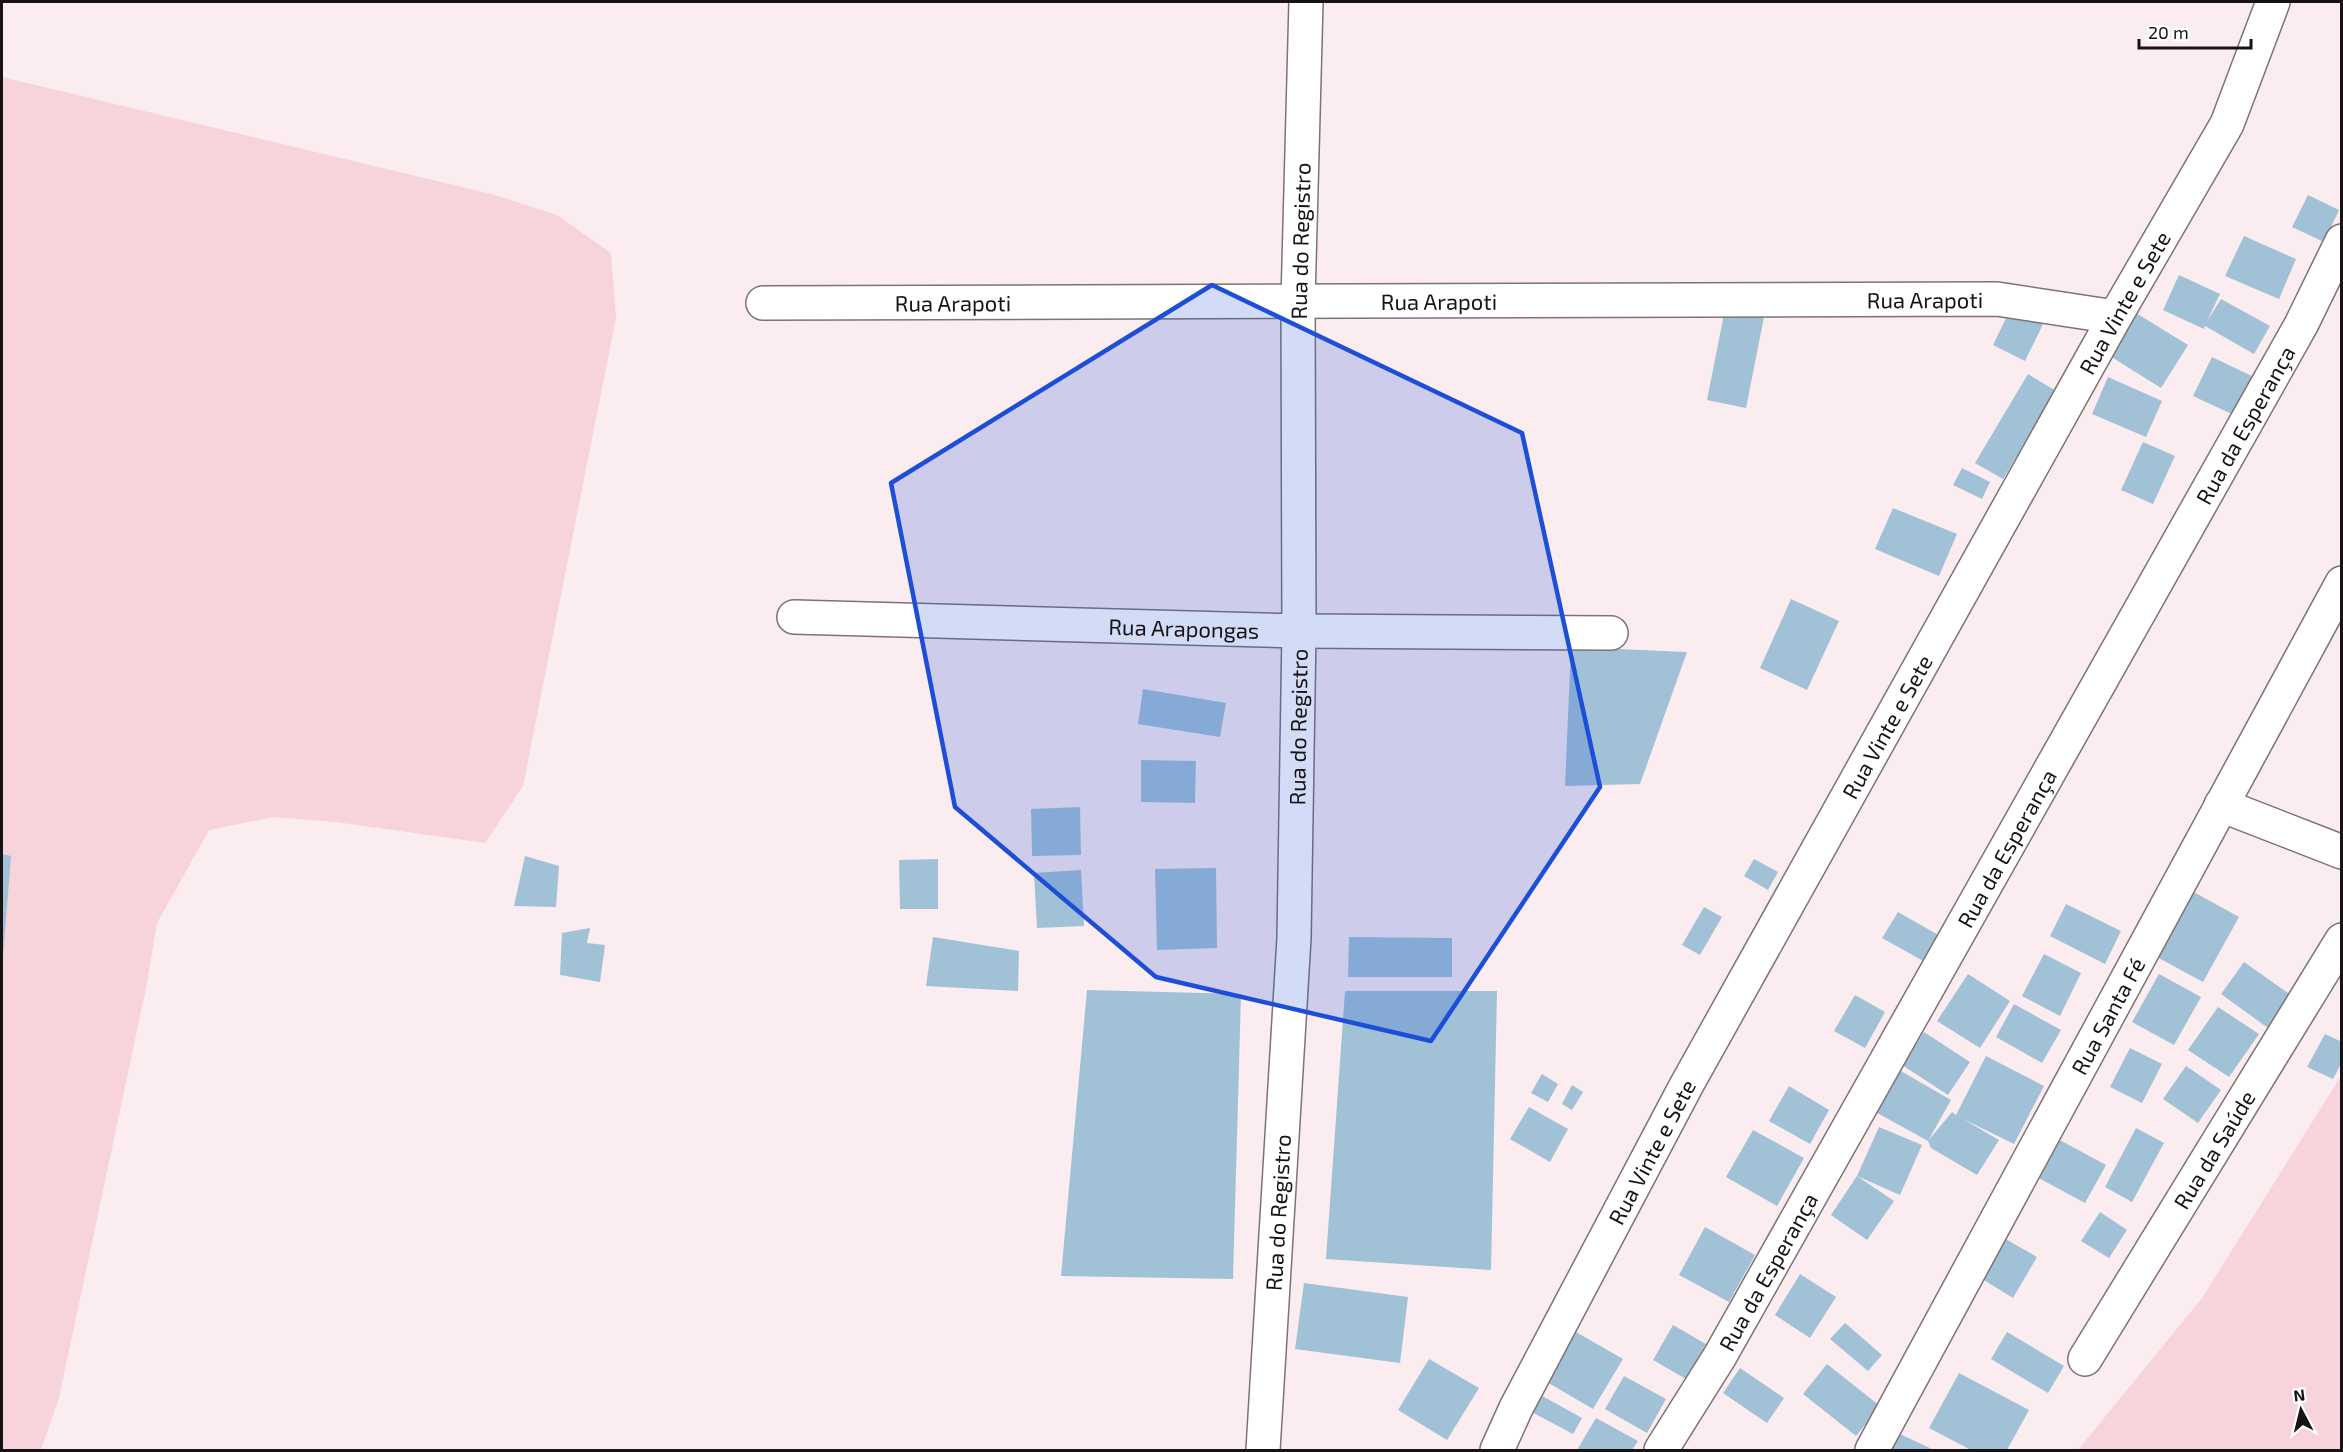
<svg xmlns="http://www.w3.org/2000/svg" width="2343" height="1452" font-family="'Exo 2',sans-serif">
  <rect width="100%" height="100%" fill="#fbecf0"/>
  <g fill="#f7d3dc">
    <polygon points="2,77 495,195 557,215 611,253 616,318 523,786 485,843 336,822 274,817 209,830 157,923 146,988 59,1398 41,1450 2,1450"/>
    <polygon points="2341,1076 2341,1450 2078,1450 2202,1298"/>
  </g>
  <g fill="#a1c1d6">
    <polygon points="2308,195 2339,210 2324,242 2292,227"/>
    <polygon points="2244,236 2296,259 2279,299 2225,276"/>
    <polygon points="2179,275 2220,294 2207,321 2221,299 2270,326 2254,354 2205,326 2204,329 2163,310"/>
    <polygon points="1726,304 1765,312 1746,408 1707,400"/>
    <polygon points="2013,304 2045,320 2025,361 1993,345"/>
    <polygon points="2136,313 2188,345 2161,388 2110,356"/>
    <polygon points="2212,357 2254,377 2236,416 2193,396"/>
    <polygon points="2028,374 2056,391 2003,479 1975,463"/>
    <polygon points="2108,377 2162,401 2146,437 2092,414"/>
    <polygon points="2143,442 2175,456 2153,504 2121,490"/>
    <polygon points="1962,468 1990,482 1982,499 1953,485"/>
    <polygon points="1893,508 1957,534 1939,576 1875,549"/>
    <polygon points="1791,599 1839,621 1807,690 1760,668"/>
    <polygon points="1571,647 1687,652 1640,784 1565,786"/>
    <polygon points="1143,689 1226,703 1220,737 1138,724"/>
    <polygon points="1141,760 1196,761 1195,803 1141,802"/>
    <polygon points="1080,807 1081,855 1032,856 1031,809"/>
    <polygon points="2,854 11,856 3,956 2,956"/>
    <polygon points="525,856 559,866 556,907 514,906"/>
    <polygon points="938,859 938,909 900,909 899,860"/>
    <polygon points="1754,859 1778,872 1768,890 1744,876"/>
    <polygon points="1216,868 1217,948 1157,950 1155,869"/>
    <polygon points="1081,870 1084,926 1037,928 1034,873"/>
    <polygon points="2190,890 2239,917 2203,982 2155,956"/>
    <polygon points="2066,904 2121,931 2105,964 2050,936"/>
    <polygon points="1704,907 1722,917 1700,955 1682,945"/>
    <polygon points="1898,912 1940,936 1925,962 1882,938"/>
    <polygon points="590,928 587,943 605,945 600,982 560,975 562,933"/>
    <polygon points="933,937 1019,951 1018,991 926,986"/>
    <polygon points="1349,937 1452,938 1452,977 1348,977"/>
    <polygon points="2044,954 2081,973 2060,1016 2022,996"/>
    <polygon points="2244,962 2291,995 2268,1028 2221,994"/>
    <polygon points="1968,974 2010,1001 1980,1048 1937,1021"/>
    <polygon points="2159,974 2201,997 2174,1045 2132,1022"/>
    <polygon points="1087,990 1241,994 1233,1279 1061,1276"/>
    <polygon points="1345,991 1497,991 1491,1270 1326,1259"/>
    <polygon points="1855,995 1885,1012 1865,1048 1834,1031"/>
    <polygon points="2014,1004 2061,1030 2042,1063 1996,1037"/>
    <polygon points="2218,1007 2259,1034 2229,1077 2188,1050"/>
    <polygon points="1924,1032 1970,1062 1948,1095 1902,1065"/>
    <polygon points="2325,1034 2342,1042 2342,1062 2333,1079 2307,1067"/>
    <polygon points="2130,1048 2162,1064 2142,1103 2110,1087"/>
    <polygon points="1986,1056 2044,1086 2014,1144 1963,1119 1999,1140 1977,1175 1931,1148 1928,1141 1952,1112 1956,1115"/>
    <polygon points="2186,1066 2221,1090 2198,1123 2163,1099"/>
    <polygon points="1894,1067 1951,1100 1928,1141 1870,1109"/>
    <polygon points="1542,1074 1558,1084 1548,1102 1531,1093"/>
    <polygon points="1572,1085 1583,1092 1572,1110 1562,1104"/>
    <polygon points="1789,1086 1829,1110 1810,1144 1769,1121"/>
    <polygon points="1529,1107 1568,1129 1550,1162 1510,1139"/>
    <polygon points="1879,1127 1922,1145 1900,1195 1857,1176"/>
    <polygon points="2136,1128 2164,1143 2132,1202 2105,1187"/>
    <polygon points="1753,1130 1804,1158 1777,1206 1726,1177"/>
    <polygon points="2056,1138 2106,1165 2085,1203 2035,1176"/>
    <polygon points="1857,1176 1894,1201 1867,1240 1831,1215"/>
    <polygon points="2100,1212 2127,1230 2109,1258 2081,1241"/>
    <polygon points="1705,1227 1755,1255 1729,1302 1679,1275"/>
    <polygon points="2002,1237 2037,1257 2013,1298 1979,1277"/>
    <polygon points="1800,1274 1836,1297 1810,1338 1775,1315"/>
    <polygon points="1304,1283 1408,1297 1400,1363 1295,1349"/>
    <polygon points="1845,1323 1882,1355 1868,1371 1830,1339"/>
    <polygon points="1673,1325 1706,1344 1686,1379 1653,1360"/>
    <polygon points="1569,1328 1623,1359 1593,1409 1540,1378"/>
    <polygon points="2007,1332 2064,1366 2048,1393 1991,1359"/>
    <polygon points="1429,1359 1479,1388 1447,1440 1398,1410"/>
    <polygon points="1827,1364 1880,1406 1856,1436 1803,1394"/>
    <polygon points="1740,1368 1784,1398 1767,1423 1723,1393"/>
    <polygon points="1959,1373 2029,1410 2007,1450 1971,1450 1929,1428"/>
    <polygon points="1624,1376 1666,1399 1647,1433 1605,1409"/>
    <polygon points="1537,1393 1582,1418 1573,1434 1528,1410"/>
    <polygon points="1596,1418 1638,1441 1632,1450 1577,1450"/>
    <polygon points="1900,1434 1934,1450 1891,1450"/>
  </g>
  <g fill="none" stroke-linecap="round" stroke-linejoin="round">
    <defs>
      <g id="street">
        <path id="s1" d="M763,303L1997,299L2115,317"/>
        <path id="s2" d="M794,617L1299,631L1611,633"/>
        <polyline points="2221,805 2342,852"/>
        <path id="s3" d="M2085,1359L2342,940"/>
        <path id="s4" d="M1497,1450L1516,1408L1686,1086L2115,317L2227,124L2273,2"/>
        <path id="s5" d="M1661,1450L1720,1356L2301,325L2342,241"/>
        <path id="s6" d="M1872,1450L2342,583"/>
      </g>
      <g id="secondary">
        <path id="s7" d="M1263,1450L1294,938L1299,631L1298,301L1306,2"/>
      </g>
    </defs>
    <use href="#street" stroke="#7e7274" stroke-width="36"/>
    <use href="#secondary" stroke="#7e7274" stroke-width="36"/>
    <use href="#street" stroke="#fff" stroke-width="33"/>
    <use href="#secondary" stroke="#fff" stroke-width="33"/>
  </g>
  <path fill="#1d4ed8" fill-opacity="0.2" stroke="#1d4ed8" stroke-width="4.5" stroke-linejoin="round" d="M1212,285L1522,433L1600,787L1431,1041L1156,977L955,807L891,483Z"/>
  <g text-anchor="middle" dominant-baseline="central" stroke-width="4.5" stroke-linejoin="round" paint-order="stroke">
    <g font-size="22" fill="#171314" stroke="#fff">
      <text stroke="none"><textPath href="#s7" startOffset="1210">Rua do Registro</textPath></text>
      <text stroke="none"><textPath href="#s1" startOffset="1162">Rua Arapoti</textPath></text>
      <text stroke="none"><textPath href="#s1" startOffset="676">Rua Arapoti</textPath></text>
      <text stroke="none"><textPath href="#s1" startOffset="190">Rua Arapoti</textPath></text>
      <text stroke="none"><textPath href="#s4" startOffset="1308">Rua Vinte e Sete</textPath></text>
      <text stroke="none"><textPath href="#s5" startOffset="1180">Rua da Esperança</textPath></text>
      <text stroke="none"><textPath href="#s2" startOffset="390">Rua Arapongas</textPath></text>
      <text stroke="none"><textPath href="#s7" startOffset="724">Rua do Registro</textPath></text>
      <text stroke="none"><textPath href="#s4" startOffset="822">Rua Vinte e Sete</textPath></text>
      <text stroke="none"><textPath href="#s5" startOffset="694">Rua da Esperança</textPath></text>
      <text stroke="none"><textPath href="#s6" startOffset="494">Rua Santa Fé</textPath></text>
      <text stroke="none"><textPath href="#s3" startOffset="246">Rua da Saúde</textPath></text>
      <text stroke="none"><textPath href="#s4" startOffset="336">Rua Vinte e Sete</textPath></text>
      <text stroke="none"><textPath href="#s7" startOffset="238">Rua do Registro</textPath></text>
      <text stroke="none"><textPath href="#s5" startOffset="208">Rua da Esperança</textPath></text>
    </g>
  </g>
  <rect width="2343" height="1452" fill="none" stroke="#171314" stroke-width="6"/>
  <g transform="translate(2301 1410) rotate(353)" stroke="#ffffff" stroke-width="4.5" paint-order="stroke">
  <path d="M0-4.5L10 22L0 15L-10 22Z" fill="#171314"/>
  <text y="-9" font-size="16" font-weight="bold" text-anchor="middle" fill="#171314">N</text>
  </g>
  <path d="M2139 39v9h112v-9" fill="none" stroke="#171314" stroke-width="3"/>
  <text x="2148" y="39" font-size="18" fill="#171314" stroke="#ffffff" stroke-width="4.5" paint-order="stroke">20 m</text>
</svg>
